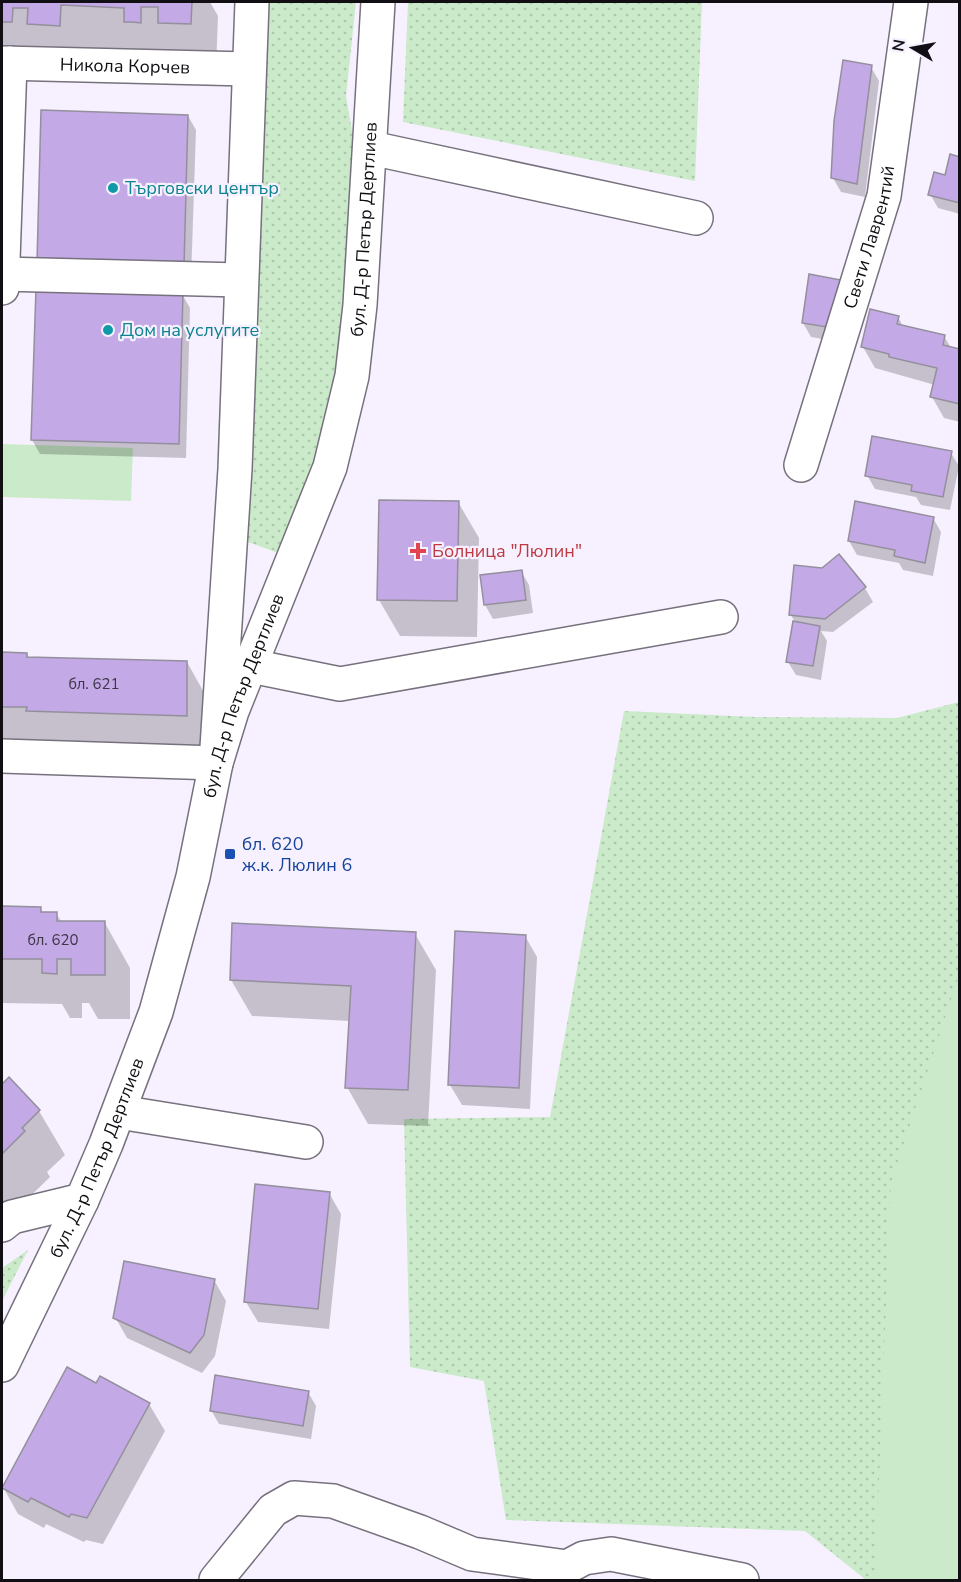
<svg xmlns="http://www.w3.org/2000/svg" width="961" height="1582" font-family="'Nunito Sans',sans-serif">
  <defs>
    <pattern id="grass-dots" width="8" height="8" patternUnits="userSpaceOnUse" patternTransform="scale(1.5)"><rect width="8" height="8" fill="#caeac9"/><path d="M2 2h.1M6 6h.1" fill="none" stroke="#acc8ac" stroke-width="1.8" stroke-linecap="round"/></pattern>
  </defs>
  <rect width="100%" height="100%" fill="#f7f1ff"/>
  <g fill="url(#grass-dots)">
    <polygon points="266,2 356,2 346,96 355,148 340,374 318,463 281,554 245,541"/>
    <polygon points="408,2 702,2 695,181 403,122"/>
    <polygon points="959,702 959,1103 932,1580 866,1580 805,1531 506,1520 484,1381 410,1367 404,1119 550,1117 624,711 755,717 897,718"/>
    <polygon points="28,1250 2,1301 2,1268"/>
  </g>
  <g fill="#caeac9">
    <polygon points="2,444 133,448 131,501 2,497"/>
    <polygon points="959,975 959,1580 875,1580 891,1182"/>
  </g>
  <g fill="#0003">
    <polygon points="2,2 210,2 218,16 216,68 2,52"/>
    <polygon points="871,67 879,81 865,197 841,192 833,178"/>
    <polygon points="188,116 196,130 191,280 46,276"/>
    <polygon points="960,158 960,214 938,208 930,194"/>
    <polygon points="810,276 840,342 811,337 803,323"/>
    <polygon points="182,294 190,308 186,458 40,454 32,440"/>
    <polygon points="898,317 904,328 944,336 951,348 960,350 960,422 944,418 932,397 935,385 875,368 863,347"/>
    <polygon points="951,453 959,466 950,510 921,505 916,497 875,489 867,475"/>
    <polygon points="458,502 479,538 477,637 400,636 379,600"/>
    <polygon points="933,518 941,532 933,576 903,570 899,563 857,555 849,541"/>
    <polygon points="521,571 529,585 533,613 493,619 485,605"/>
    <polygon points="865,588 873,602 833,632 821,631 827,641 821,680 796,675 788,662 795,622 791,615"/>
    <polygon points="2,654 27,654 29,659 187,662 212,707 212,760 2,752"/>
    <polygon points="2,908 40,908 43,913 56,913 62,923 105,923 130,968 130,1019 98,1019 89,1003 82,1003 82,1018 70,1018 62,1004 2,1003 2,1015"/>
    <polygon points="415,934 436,970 428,1126 368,1124 347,1087 350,1021 252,1016 231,980"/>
    <polygon points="525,936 537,957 530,1109 462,1105 450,1085"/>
    <polygon points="9,1079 39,1111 65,1155 47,1172 50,1177 2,1224 2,1087"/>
    <polygon points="329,1193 341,1214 329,1329 258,1322 246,1302"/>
    <polygon points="214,1280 226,1301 215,1356 202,1373 127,1338 115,1317"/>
    <polygon points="97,1385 149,1404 165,1431 103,1544 86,1540 84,1542 46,1524 44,1528 18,1514 3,1487"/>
    <polygon points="308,1392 316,1406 311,1439 219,1424 211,1410"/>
  </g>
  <g fill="#c3a9e5" stroke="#948f9c" stroke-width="1.5">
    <polygon points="2,2 192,2 191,24 158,23 158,7 141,7 141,23 132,22 124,22 124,8 61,5 60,26 27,24 28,8 13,8 12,22 2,22"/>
    <polygon points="843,60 872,65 857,184 831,178 834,121"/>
    <polygon points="41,110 188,115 184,267 37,262"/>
    <polygon points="950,154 960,157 960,203 928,195 934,172 945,175"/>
    <polygon points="809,274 841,280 833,328 802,323"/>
    <polygon points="36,288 183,292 179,444 31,440"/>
    <polygon points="870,309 899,316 897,324 945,335 943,345 960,349 960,404 930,397 937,368 889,357 889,354 861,347"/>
    <polygon points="872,436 952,451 943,497 911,491 912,485 865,476"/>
    <polygon points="379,500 459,501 457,601 377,600"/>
    <polygon points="855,501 934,517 925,563 894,556 895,550 848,541"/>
    <polygon points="839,554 866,587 825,619 789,615 794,565 822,568"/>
    <polygon points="522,570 526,600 484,605 480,575"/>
    <polygon points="793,621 820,626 813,666 786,662"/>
    <polygon points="2,652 27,653 27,657 187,661 187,716 26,711 27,707 2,707"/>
    <polygon points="2,906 41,907 41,912 57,912 57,921 105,921 105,975 71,975 71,959 57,959 57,974 42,973 42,959 2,959"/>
    <polygon points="232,923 416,932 408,1090 345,1088 351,986 230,980"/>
    <polygon points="455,931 526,935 519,1088 448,1085"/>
    <polygon points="9,1077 40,1110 22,1128 25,1131 2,1154 2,1084"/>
    <polygon points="255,1184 330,1192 318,1309 244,1302"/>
    <polygon points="124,1261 215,1279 204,1335 190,1353 113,1318"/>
    <polygon points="67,1367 96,1383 100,1376 150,1403 87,1518 71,1514 69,1517 31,1498 28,1502 2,1488"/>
    <polygon points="215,1375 309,1391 303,1426 210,1411"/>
  </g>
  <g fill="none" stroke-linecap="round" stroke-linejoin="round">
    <defs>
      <g id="minor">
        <path id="s1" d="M2,63L248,69"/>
        <polyline points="371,148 696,218"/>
        <polyline points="2,274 240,280"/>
        <polyline points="2,288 10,63"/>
        <path id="s2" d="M801,465L884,196L911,2"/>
        <polyline points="251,666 340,684 721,617"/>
        <polyline points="2,756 216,763 235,469 252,2"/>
        <polyline points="119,1112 306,1142"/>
        <polyline points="2,1225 12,1217 82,1200"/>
        <polyline points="216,1580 273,1510 294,1498 333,1501 420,1532 472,1554 567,1567 584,1558 611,1554 742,1580"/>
      </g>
      <g id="major">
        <path id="s3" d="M2,1365L82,1200L106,1144L156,1012L193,877L216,763L232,711L330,467L352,376L360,305L378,2"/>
      </g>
    </defs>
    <use href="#minor" stroke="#76717d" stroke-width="36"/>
    <use href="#major" stroke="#76717d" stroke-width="36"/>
    <use href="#minor" stroke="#fff" stroke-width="33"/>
    <use href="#major" stroke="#fff" stroke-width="33"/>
  </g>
  <g fill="#0f9aa8" stroke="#f7f1ff" stroke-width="2">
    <circle cx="113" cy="188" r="6"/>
    <circle cx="108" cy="330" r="6"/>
  </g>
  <path fill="#e0444e" stroke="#f7f1ff" stroke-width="2" d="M415 542h6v6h6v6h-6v6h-6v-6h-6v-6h6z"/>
  <rect fill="#1a4fb4" stroke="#f7f1ff" stroke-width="2" x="224" y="848" width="12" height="12" rx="3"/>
  <g text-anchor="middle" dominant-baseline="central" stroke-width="4.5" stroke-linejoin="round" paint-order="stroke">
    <g font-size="15" fill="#3e3648">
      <text x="94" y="684">бл. 621</text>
      <text x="53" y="940">бл. 620</text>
    </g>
    <g font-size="18" fill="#110f14" stroke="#f7f1ff">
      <text stroke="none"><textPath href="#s1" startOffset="123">Никола Корчев</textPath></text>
      <text stroke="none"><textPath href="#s3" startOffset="1200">бул. Д-р Петър Дертлиев</textPath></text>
      <text stroke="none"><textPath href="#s2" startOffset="238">Свети Лаврентий</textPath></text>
      <text stroke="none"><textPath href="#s3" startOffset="714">бул. Д-р Петър Дертлиев</textPath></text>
      <text stroke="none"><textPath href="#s3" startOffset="228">бул. Д-р Петър Дертлиев</textPath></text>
    </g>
    <g font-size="18" fill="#0d838f" stroke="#f7f1ff" text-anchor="start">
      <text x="125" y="188">Търговски център</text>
      <text x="120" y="330">Дом на услугите</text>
    </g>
    <g font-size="18" fill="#be3a42" stroke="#f7f1ff" text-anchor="start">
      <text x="432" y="551">Болница "Люлин"</text>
    </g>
    <g font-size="18" fill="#164399" stroke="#f7f1ff" text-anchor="start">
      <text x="242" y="844">бл. 620<tspan x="242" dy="21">ж.к. Люлин 6</tspan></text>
    </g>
  </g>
  <rect width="961" height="1582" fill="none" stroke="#110f14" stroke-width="6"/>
  <g transform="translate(913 48) rotate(280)" stroke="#f7f1ff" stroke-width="4.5" paint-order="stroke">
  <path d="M0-4.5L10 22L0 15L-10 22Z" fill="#110f14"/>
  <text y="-9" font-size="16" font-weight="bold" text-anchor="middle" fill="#110f14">N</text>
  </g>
</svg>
